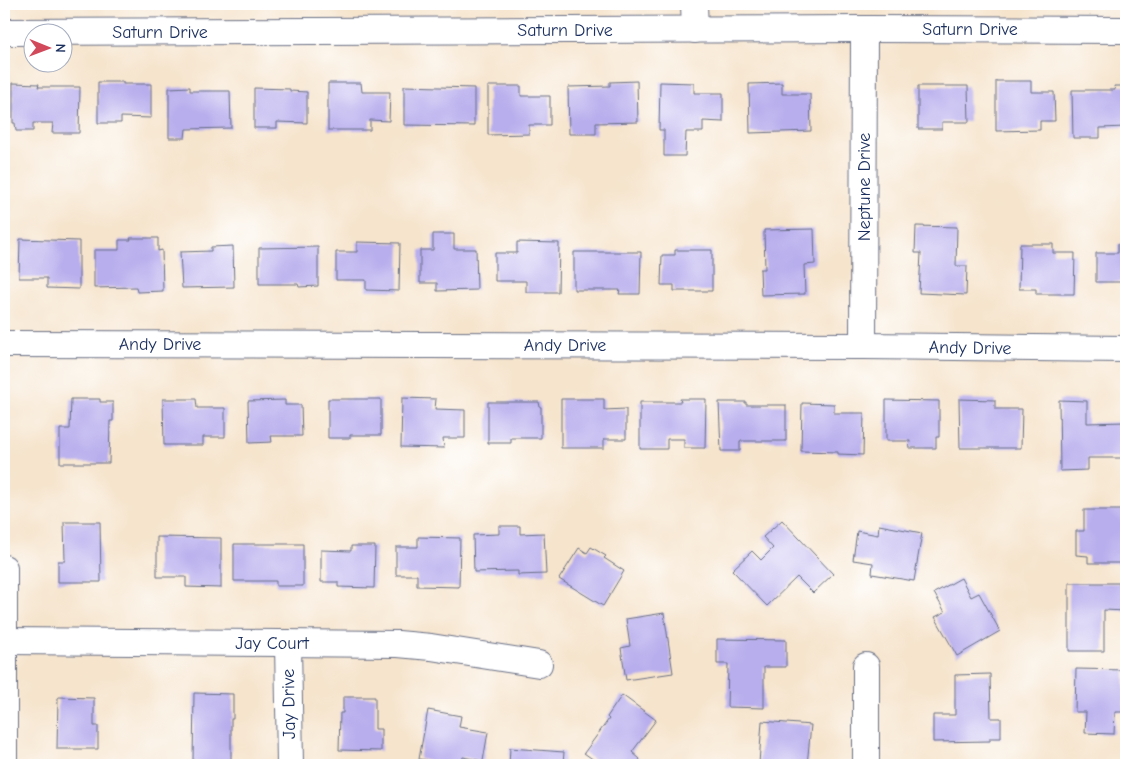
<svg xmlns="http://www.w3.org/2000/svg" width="1130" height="769" font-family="'Comic Neue',sans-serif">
  <rect width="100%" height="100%" fill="#fff"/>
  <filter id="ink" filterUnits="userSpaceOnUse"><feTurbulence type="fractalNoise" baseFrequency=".02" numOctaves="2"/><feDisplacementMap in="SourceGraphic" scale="10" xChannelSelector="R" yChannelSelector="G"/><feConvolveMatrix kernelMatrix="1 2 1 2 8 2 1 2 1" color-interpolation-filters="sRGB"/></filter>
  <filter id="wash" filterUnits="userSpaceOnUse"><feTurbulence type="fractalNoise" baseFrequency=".0096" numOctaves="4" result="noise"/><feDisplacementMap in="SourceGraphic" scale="20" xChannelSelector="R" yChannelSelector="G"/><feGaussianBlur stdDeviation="1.12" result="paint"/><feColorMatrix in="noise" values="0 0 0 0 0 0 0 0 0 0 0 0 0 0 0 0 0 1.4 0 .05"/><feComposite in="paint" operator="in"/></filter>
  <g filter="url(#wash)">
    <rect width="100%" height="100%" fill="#f6e4cc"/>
    <g id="blocks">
      <g fill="#b8aeed">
        <polygon points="637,81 638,122 596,123 596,134 569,134 568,87 610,86 610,82"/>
        <polygon points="996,81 1031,81 1031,92 1054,92 1055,121 1040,121 1040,130 996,131"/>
        <polygon points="98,82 123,82 123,84 151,84 151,118 121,117 121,123 98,123"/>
        <polygon points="660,82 694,83 694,93 723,93 723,122 703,121 703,132 686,132 685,156 664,156 664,130 659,130"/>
        <polygon points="13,83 39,84 38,87 80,87 79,133 52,133 53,123 33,123 33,131 16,131 15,123 13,123"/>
        <polygon points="328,83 361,83 362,92 390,92 389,121 370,120 370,130 328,130"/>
        <polygon points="782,83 782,94 810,94 811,131 750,133 749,84"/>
        <polygon points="404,86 474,88 474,126 404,125"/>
        <polygon points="488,86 521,86 521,96 550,96 550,125 529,125 529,134 488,135"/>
        <polygon points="918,86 968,86 969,122 942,122 942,129 918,129"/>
        <polygon points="1114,86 1126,86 1126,127 1100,128 1100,138 1073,138 1072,90 1115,90"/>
        <polygon points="190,87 190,91 230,91 231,128 186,129 185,138 169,138 169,88"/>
        <polygon points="254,88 290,89 290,91 307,92 307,123 277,122 277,128 254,128"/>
        <polygon points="916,226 957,227 956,266 967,266 966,295 919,293 921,253 915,253"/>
        <polygon points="814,229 815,264 804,265 805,294 761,295 760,269 765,269 764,230"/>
        <polygon points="433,234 454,234 454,249 476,249 477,290 437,291 437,283 420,283 420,250 433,250"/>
        <polygon points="130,238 158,238 158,251 162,250 163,291 137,292 136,287 94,288 94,250 119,250 119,240 131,240"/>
        <polygon points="20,239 79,241 79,289 47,288 47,278 19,278"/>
        <polygon points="357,242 400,243 399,291 366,290 366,280 336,280 336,252 357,252"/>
        <polygon points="517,242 559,243 558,292 526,292 526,281 495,281 495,253 517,253"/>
        <polygon points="1020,244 1053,244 1053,253 1075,253 1074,294 1036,294 1036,289 1019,289"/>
        <polygon points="1118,244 1126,244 1126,282 1096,282 1096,253 1118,253"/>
        <polygon points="233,246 234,287 182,288 180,252 211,251 211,247"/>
        <polygon points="318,247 318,286 299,287 298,284 259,284 259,248"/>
        <polygon points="675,250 712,250 712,291 674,291 674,285 661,285 662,255 675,255"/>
        <polygon points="574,252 641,252 640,294 619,294 620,290 574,290"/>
        <polygon points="402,398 436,399 435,409 465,410 465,438 443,438 444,448 401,447"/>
        <polygon points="71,399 100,399 100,402 113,402 113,421 110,421 109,463 60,463 60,429 70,429"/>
        <polygon points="163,399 196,399 197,408 225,408 225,437 203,437 203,445 164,445"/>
        <polygon points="328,399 381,399 381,435 350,435 350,438 328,438"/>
        <polygon points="561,399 604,399 604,410 626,409 626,439 604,439 604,448 561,448"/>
        <polygon points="680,399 706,399 705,448 684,448 684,439 667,439 667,449 640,449 640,402 681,402"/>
        <polygon points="959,399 995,400 995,409 1022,409 1021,448 960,448"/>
        <polygon points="285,400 285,405 301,405 302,436 271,436 272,442 249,443 248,401"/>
        <polygon points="886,400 939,401 939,437 936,437 936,448 909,448 910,441 886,441"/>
        <polygon points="1059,400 1087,401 1087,423 1126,422 1126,458 1088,458 1088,470 1060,471"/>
        <polygon points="488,402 539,402 540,407 541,407 541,438 511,438 511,443 488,443"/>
        <polygon points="719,402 746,402 746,405 786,405 786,441 740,441 740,451 721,451"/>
        <polygon points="802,403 834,404 834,413 864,413 863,455 838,454 838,452 801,451"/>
        <polygon points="1084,510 1125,510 1125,563 1088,563 1088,556 1076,555 1076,531 1084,531"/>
        <polygon points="782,520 833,574 813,593 797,577 767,606 732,570 752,551 761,560 773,548 763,537"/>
        <polygon points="64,522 100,522 101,582 58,582 58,561 65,561"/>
        <polygon points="879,525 922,533 914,581 872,574 873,563 853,560 857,531 878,535"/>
        <polygon points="499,526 520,526 520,534 544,533 546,574 518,575 518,571 474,572 473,535 499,534"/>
        <polygon points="157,537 221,538 221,588 186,587 186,577 157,577"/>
        <polygon points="418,537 460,538 459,587 417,586 417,575 396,575 396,547 418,547"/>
        <polygon points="234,544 303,544 303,586 276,586 276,581 234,581"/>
        <polygon points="351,546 375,546 374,588 338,587 338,582 321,582 321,550 351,551"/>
        <polygon points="591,547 606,556 604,558 624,571 603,606 559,579 579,548 587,553"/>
        <polygon points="961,578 971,597 979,593 1000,631 957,656 935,617 945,612 934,593"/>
        <polygon points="1069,583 1126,583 1126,611 1104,610 1104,651 1069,651"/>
        <polygon points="664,613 673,673 626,680 621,648 630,646 626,619"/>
        <polygon points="717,639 786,640 786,667 764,667 764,708 727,707 728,664 717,664"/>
        <polygon points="1076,669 1125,670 1124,712 1115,712 1114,734 1085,733 1086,712 1075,712"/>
        <polygon points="990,674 991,718 1001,718 1001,738 990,738 990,741 933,742 933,715 955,715 955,675"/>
        <polygon points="194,693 233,694 233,719 231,719 231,762 193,762"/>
        <polygon points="622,695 656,720 632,752 640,759 636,765 601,765 584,753 609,719 607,717"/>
        <polygon points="58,697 94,698 94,726 98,726 98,749 57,749"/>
        <polygon points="343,697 375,697 375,729 381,729 381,751 339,750 340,713 343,713"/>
        <polygon points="428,710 461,716 459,727 488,732 483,761 463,757 461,765 455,765 419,759"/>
        <polygon points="762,721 811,725 807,765 759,764"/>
        <polygon points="510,748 564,752 563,765 509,765"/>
      </g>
    </g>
  </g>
  <g filter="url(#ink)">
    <use href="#blocks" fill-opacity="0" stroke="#686e84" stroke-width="1"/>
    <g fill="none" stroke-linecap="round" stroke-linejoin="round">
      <defs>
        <g id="minor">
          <polyline points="694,4 695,30"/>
          <polyline points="4,32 864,29 1126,30"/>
          <polyline points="4,344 863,346 1126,349"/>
          <polyline points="863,346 864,29"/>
          <polyline points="4,568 4,765"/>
          <polyline points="4,641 398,644 431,647 539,664"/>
          <polyline points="288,643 290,765"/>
          <polyline points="866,666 866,765"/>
        </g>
      </defs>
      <use href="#minor" stroke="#686e84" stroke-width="28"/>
      <use href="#minor" stroke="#fff" stroke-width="26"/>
    </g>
  </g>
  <g text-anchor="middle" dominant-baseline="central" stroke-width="4.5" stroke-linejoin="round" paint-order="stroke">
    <g font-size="18" fill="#1b2f5e" stroke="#fff">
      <text x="970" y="29">Saturn Drive</text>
      <text x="565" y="30">Saturn Drive</text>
      <text x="160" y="32">Saturn Drive</text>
      <text transform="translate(864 187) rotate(-90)">Neptune Drive</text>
      <text x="160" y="344">Andy Drive</text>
      <text x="565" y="345">Andy Drive</text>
      <text transform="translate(970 348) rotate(1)">Andy Drive</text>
      <text x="272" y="643">Jay Court</text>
      <text transform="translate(289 704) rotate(-91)">Jay Drive</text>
    </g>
  </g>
  <rect width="1130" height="769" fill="none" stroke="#fff" stroke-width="20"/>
  <g transform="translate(48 48) rotate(91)"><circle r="24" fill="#ffffff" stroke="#a4acbf"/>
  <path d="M0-4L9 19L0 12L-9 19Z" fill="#d1495b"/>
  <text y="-8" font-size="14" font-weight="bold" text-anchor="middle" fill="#1b2f5e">N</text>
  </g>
</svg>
